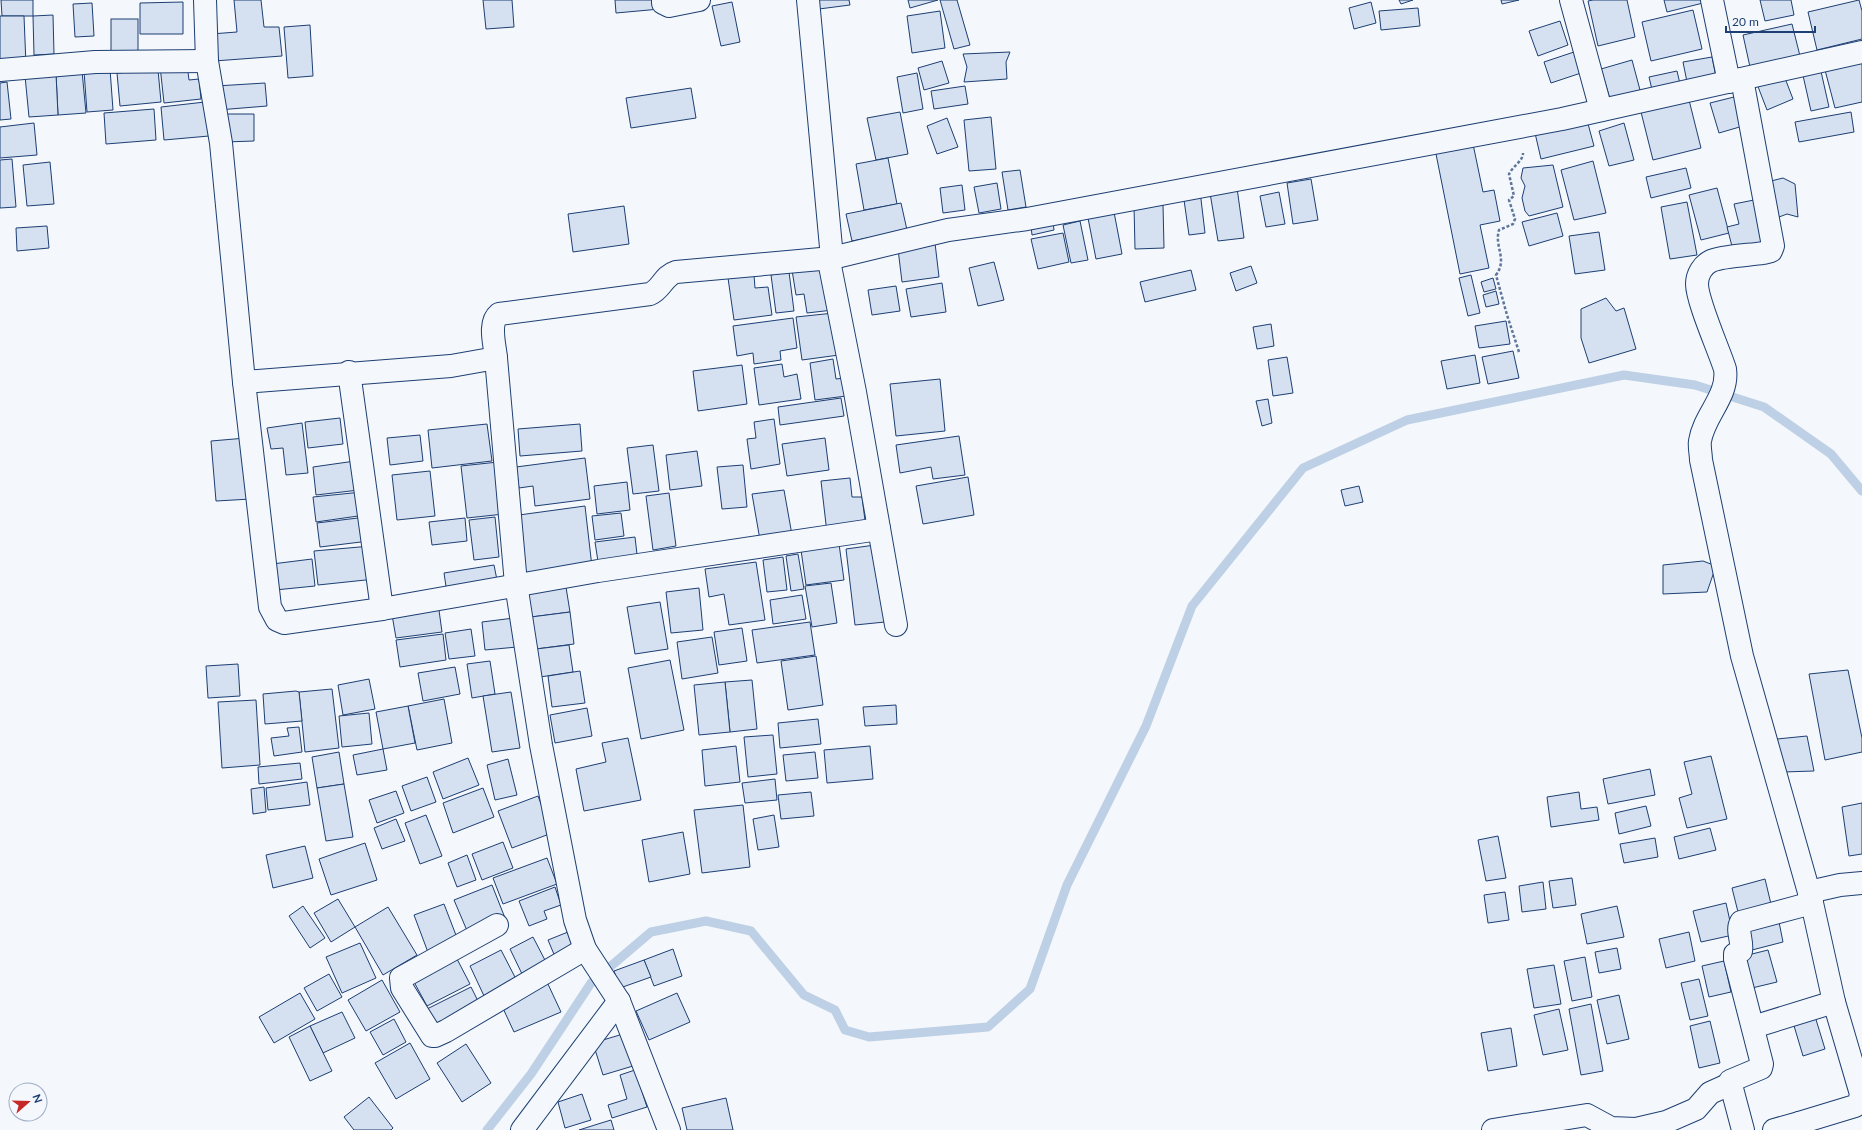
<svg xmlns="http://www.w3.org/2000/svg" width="1862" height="1130" font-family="Lato,sans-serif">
  <rect width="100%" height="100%" fill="#f4f7fb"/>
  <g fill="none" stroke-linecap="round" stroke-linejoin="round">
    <polyline stroke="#bed0e5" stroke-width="9" points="487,1130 531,1074 591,983 651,932 706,921 751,931 804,995 835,1010 845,1030 869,1037 988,1027 1030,989 1067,885 1146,726 1192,606 1303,468 1407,420 1624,375 1695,385 1764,407 1831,454 1862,491"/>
  </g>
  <g fill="#d5e0f0" stroke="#1d3f73">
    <polygon points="1,0 33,0 33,16 2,16"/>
    <polygon points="234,0 261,0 264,27 279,27 282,56 214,61 211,34 237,32"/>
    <polygon points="483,0 512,0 514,27 486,29"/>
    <polygon points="615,0 659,0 660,9 616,13"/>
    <polygon points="818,0 849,0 850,5 819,9"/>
    <polygon points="908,0 938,0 910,8"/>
    <polygon points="940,0 957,0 970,45 954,49"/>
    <polygon points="1399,0 1413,0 1401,4"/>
    <polygon points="1501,0 1519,0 1502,4"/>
    <polygon points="1593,0 1627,0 1635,37 1598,46 1588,1"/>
    <polygon points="1664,0 1702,0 1703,3 1667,12"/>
    <polygon points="1760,0 1791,0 1794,15 1765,21"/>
    <polygon points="1859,0 1862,11 1862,39 1817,50 1808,12"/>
    <polygon points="183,2 183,34 140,34 140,3"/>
    <polygon points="732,2 740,42 721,46 712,6"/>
    <polygon points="1371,2 1376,23 1354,29 1349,8"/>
    <polygon points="92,3 94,36 75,37 73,4"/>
    <polygon points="1418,8 1420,26 1381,30 1379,11"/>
    <polygon points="1693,10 1702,49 1651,61 1642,22"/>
    <polygon points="940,11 945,48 912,53 907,16"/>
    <polygon points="53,15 54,54 34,55 33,16"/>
    <polygon points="0,16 24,16 26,65 0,66"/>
    <rect x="111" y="19" width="27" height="34"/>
    <polygon points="1560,21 1568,45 1538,56 1529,31"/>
    <polygon points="1792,24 1800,56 1750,67 1743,35"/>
    <polygon points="310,25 313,76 288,78 284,27"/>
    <polygon points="1010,52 1006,62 1007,79 964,82 967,67 963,54"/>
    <polygon points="1574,52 1581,73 1551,83 1544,62"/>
    <polygon points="1712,57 1716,77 1687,82 1683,62"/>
    <polygon points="1632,60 1640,90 1610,99 1601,69"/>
    <polygon points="942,61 949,83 924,90 918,68"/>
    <polygon points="1862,61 1862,102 1835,108 1825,70"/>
    <polygon points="187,64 189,80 199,79 201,99 164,103 160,66"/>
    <polygon points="1820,67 1829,107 1811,111 1802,71"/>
    <polygon points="110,69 113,110 87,112 84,71"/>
    <polygon points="158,70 161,102 120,106 117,73"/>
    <polygon points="82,71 86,113 58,115 56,74"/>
    <polygon points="1677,71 1681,88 1653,94 1649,77"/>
    <polygon points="917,73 923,109 903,113 897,77"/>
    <polygon points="1783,73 1793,99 1767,110 1757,84"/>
    <polygon points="56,74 58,115 29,117 25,76"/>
    <polygon points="7,82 11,119 0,120 0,83"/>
    <polygon points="265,83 267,106 218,110 216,86"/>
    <polygon points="965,86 968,104 934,109 931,91"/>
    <polygon points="691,88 696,118 631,128 626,98"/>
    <polygon points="1734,97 1743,126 1719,133 1710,103"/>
    <polygon points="1689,100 1701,148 1653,160 1641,112"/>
    <polygon points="205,102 209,136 164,140 161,107"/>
    <polygon points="154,109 156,140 106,144 104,113"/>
    <polygon points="900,112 908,154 876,160 867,118"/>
    <polygon points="1851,112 1854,132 1799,142 1795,122"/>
    <polygon points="224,114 254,114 254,141 225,142"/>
    <polygon points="991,117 996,169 969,171 964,120"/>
    <polygon points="947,118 958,147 937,154 927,126"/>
    <polygon points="1587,120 1594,146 1541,159 1535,133"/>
    <polygon points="34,123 37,155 0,158 0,127"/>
    <polygon points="1624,123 1634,160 1609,166 1599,131"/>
    <polygon points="1456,142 1473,144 1483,192 1494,190 1500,221 1480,225 1489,268 1460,274 1436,154"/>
    <polygon points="888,158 897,204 864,210 856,164"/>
    <polygon points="12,159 16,207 0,208 0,160"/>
    <polygon points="1593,161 1606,213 1574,220 1561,170"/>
    <polygon points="50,162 54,204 27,206 23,165"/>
    <polygon points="1553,165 1563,207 1529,216 1525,211 1522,198 1525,186 1521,178 1523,168"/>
    <polygon points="1686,168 1691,188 1651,198 1646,177"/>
    <polygon points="1020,170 1026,207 1008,210 1002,172"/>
    <polygon points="1783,178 1795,184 1798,217 1787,214 1771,220 1767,182"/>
    <polygon points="1311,179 1318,220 1293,224 1287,183"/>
    <polygon points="997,183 1001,209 979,213 974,187"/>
    <polygon points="962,185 965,210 943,213 940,188"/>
    <polygon points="1237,188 1244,238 1218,241 1210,193"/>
    <polygon points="1717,188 1729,233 1701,240 1689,195"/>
    <polygon points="1200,191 1205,233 1189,235 1183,193"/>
    <polygon points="1279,192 1285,224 1266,227 1260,196"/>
    <polygon points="1759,199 1771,249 1734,254 1727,227 1739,224 1734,204"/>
    <polygon points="1687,202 1697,255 1670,259 1661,207"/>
    <polygon points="901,203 907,230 852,241 846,214"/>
    <polygon points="1163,205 1164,248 1135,249 1134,206"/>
    <polygon points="624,206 629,244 573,252 568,214"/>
    <polygon points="1114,212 1122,254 1096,259 1088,218"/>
    <polygon points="1557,213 1563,236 1529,246 1522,222"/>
    <polygon points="1080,221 1088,260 1071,263 1063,225"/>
    <polygon points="1053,222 1054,230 1032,235 1031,226"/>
    <polygon points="47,226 49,248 17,251 16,228"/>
    <polygon points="1599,232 1605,270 1575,274 1569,236"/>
    <polygon points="1063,233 1069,262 1038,269 1031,239"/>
    <polygon points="935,243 939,277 902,282 898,249"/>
    <polygon points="994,262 1004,300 978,306 969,268"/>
    <polygon points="827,266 833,310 807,313 804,294 796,295 792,270"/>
    <polygon points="1251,266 1257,283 1236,291 1230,273"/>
    <polygon points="1191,270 1196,290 1145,302 1140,282"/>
    <polygon points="789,272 794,311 776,313 771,275"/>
    <polygon points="754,275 755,288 768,287 772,315 734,320 728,278"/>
    <polygon points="1471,275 1480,313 1468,316 1459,278"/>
    <polygon points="1493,278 1496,289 1484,292 1481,282"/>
    <polygon points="942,283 946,312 911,317 906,289"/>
    <polygon points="896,286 900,311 872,315 868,290"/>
    <polygon points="1496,291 1499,304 1486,307 1483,295"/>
    <polygon points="1606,298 1616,311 1624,308 1636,349 1589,363 1581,338 1581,309"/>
    <polygon points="834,313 839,355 802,360 796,317"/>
    <polygon points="793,318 797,348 780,351 781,360 754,364 753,353 737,356 733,326"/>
    <polygon points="1506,321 1510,344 1479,348 1475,326"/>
    <polygon points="1271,324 1274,346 1257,349 1253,327"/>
    <polygon points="1513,351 1519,378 1488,384 1482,357"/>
    <polygon points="1475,355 1480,383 1447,389 1441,361"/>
    <polygon points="1287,357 1293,393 1273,396 1268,360"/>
    <polygon points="833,359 836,379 852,377 854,395 815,400 810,363"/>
    <polygon points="782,364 784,377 797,374 801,399 759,405 754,368"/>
    <polygon points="742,365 747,404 698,411 693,371"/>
    <polygon points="940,379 945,431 896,436 890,384"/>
    <polygon points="841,398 844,416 780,425 778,407"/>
    <polygon points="1268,399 1272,423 1262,426 1256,401"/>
    <polygon points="340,418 343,444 308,448 305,422"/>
    <polygon points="774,419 780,464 751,469 747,439 756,438 754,422"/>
    <polygon points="302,423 308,473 286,475 283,448 271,449 267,428"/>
    <polygon points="487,424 492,461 432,468 428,430"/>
    <polygon points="580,424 582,451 520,456 518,429"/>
    <polygon points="420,435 423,461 390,465 387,438"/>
    <polygon points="959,436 965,475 933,479 931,467 900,473 896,445"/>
    <polygon points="246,438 251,499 216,501 211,441"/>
    <polygon points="825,438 829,470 787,476 782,444"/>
    <polygon points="653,445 659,491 633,494 627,448"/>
    <polygon points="697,451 702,486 670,490 666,455"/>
    <polygon points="585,458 590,499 535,506 533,486 519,488 516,467"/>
    <polygon points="355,461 359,490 316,495 313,467"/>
    <polygon points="498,462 504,514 467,518 461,466"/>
    <polygon points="743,465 747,507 722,509 717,467"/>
    <polygon points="430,471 435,516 397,520 392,475"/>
    <polygon points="968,477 974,515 923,524 916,486"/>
    <polygon points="850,478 852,497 862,497 866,528 827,533 821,481"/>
    <polygon points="627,482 630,510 597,514 594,486"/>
    <polygon points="1359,486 1363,502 1345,506 1341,490"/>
    <polygon points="784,490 792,535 760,540 752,494"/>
    <polygon points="362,492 365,515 316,522 313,497"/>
    <polygon points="669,493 676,546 653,550 646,496"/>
    <polygon points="585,506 592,567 526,575 519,515"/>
    <polygon points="621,513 624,536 595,540 592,516"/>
    <polygon points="366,517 369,541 320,547 317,523"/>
    <polygon points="495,517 499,557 474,560 469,520"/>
    <polygon points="465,518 467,541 432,545 429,522"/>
    <polygon points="635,537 638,563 599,568 595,542"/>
    <polygon points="839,544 844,580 806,585 801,550"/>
    <polygon points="875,545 885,622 855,625 846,549"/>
    <polygon points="371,546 375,579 318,585 314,551"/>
    <polygon points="798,554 804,589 791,591 786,556"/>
    <polygon points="783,557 787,590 767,592 763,560"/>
    <polygon points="312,559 315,586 275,590 272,564"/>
    <polygon points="1703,561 1716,566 1707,592 1663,594 1663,565"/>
    <polygon points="756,562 765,620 729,625 724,594 709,597 705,569"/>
    <polygon points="494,565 498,585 447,593 444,573"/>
    <polygon points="565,581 570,612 531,617 527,586"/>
    <polygon points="831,583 837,623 812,627 805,586"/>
    <polygon points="699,588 703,630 671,633 666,592"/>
    <polygon points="802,595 806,619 773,624 770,600"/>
    <polygon points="660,602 668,649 635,654 627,607"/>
    <polygon points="438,603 442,632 396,638 391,609"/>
    <polygon points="570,612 574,644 536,649 531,617"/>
    <polygon points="514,618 517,647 485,650 482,622"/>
    <polygon points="810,622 815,655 757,663 752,630"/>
    <polygon points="742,628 747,661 719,665 714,632"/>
    <polygon points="471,629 475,656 449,659 445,633"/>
    <polygon points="443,634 446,660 400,667 396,640"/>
    <polygon points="712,637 718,673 682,679 677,642"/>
    <polygon points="569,645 573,672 540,677 536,649"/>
    <polygon points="816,656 823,705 788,710 781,661"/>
    <polygon points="670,660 684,730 641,739 628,668"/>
    <polygon points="490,661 495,694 472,698 467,664"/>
    <polygon points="238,664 240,696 208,698 206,666"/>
    <polygon points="455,667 460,694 423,701 418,673"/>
    <polygon points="1848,670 1862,738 1862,752 1825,760 1809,674"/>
    <polygon points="580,671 585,703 552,707 548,676"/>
    <polygon points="369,679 375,709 343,715 338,685"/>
    <polygon points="752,680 757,729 730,732 725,682"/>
    <polygon points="725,682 730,732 699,735 694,685"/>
    <polygon points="332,689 339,748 305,752 299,692"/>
    <polygon points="296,691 299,692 302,721 265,724 263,694"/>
    <polygon points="511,692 520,748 492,752 483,696"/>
    <polygon points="444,699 452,743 417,750 408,706"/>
    <polygon points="256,700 260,765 222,768 218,702"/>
    <polygon points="896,705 897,724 865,726 863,707"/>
    <polygon points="408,706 415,743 383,749 376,712"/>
    <polygon points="587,708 592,736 555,743 550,715"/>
    <polygon points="369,713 372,744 342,747 339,716"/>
    <polygon points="818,719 821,744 780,748 778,723"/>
    <polygon points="299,727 302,752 274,756 271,738 289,736 287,728"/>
    <polygon points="773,735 777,774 748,777 744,737"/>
    <polygon points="1807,736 1814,771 1783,772 1777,739"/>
    <polygon points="628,738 641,800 584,811 576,769 606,762 602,743"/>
    <polygon points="736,746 740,782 705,786 702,750"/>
    <polygon points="870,746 873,779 827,783 824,750"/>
    <polygon points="383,749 387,770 357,775 353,755"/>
    <polygon points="339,752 344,784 317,788 312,757"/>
    <polygon points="815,752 818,778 786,781 783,755"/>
    <polygon points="1711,756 1727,819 1687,828 1679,798 1692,794 1684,762"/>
    <polygon points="468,758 479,785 443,799 433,772"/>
    <polygon points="508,759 517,795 495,800 487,765"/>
    <polygon points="300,763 302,779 259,784 258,767"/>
    <polygon points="1650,769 1655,795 1608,804 1603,779"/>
    <polygon points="427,777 436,802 411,811 402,786"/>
    <polygon points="775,779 777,800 745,803 742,783"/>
    <polygon points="307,782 310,805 268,810 266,788"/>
    <polygon points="344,784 353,837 326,841 317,788"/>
    <polygon points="264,787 266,812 253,814 251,789"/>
    <polygon points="483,788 494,817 453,833 443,803"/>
    <polygon points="396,791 404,813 377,823 369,800"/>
    <polygon points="811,792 814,816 781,819 778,795"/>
    <polygon points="1579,792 1581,809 1597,807 1599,820 1551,827 1547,797"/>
    <polygon points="538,796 552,833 512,848 498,811"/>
    <polygon points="1862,803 1862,854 1849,856 1842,807"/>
    <polygon points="743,805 750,867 702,873 694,810"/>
    <polygon points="1646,806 1651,826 1619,834 1615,813"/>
    <polygon points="426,815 442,856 420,864 405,823"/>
    <polygon points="774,815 779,847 758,850 753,819"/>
    <polygon points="396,819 405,841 382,849 374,828"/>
    <polygon points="1710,828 1716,850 1679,859 1674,837"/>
    <polygon points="683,832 690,874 649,882 642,840"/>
    <polygon points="1498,836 1506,878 1486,881 1478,840"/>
    <polygon points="1655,838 1658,857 1624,863 1620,844"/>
    <polygon points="503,842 513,868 482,880 472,854"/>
    <polygon points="365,843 377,880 331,895 319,859"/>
    <polygon points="305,846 313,878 273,888 266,855"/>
    <polygon points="467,855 476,880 457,887 448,863"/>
    <polygon points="547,858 557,884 503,904 493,878"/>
    <polygon points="1572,878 1576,905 1553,908 1549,881"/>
    <polygon points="1765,879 1771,904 1738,912 1732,888"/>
    <polygon points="1543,882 1546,909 1522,912 1519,886"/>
    <polygon points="492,885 505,918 468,933 454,900"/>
    <polygon points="555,887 561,905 544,911 547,919 529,926 519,901"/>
    <polygon points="1505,892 1509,920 1488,923 1484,895"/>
    <polygon points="338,899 355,927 331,942 314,913"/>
    <polygon points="1726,903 1733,935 1701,942 1693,911"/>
    <polygon points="444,904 459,943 429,955 414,915"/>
    <polygon points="303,906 325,938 310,948 289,916"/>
    <polygon points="1617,906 1624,937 1587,944 1581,914"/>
    <polygon points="388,907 417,955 383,975 355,927"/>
    <polygon points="1779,922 1783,942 1752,950 1747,929"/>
    <polygon points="573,930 580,949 556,959 548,940"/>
    <polygon points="1689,932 1695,961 1666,968 1659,939"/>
    <polygon points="533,937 547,964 523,976 510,949"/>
    <polygon points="360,943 376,978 342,993 326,957"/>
    <polygon points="1617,948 1621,969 1599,973 1595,952"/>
    <polygon points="673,949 682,976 654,986 644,960"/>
    <polygon points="501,950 517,981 485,998 470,966"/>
    <polygon points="1768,950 1777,982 1752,988 1744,956"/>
    <polygon points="1585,957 1592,997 1572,1001 1564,961"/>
    <polygon points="457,959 470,984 427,1006 414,982"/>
    <polygon points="644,960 651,977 620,988 614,971"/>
    <polygon points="1724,961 1731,992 1709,997 1702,966"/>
    <polygon points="1554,965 1561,1004 1534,1008 1527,969"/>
    <polygon points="329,974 342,997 317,1011 304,988"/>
    <polygon points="1699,979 1708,1016 1690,1020 1681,983"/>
    <polygon points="382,980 400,1012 366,1031 348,1000"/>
    <polygon points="547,982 561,1012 514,1032 501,1004"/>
    <polygon points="471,987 480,1005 437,1027 427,1009"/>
    <polygon points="300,993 315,1019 274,1043 259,1017"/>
    <polygon points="677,993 690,1022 649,1040 636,1011"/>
    <polygon points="1619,995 1629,1039 1607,1044 1597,1000"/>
    <polygon points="1591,1004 1603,1071 1581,1075 1569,1009"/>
    <polygon points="1559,1009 1568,1050 1543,1055 1534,1015"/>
    <polygon points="342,1012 355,1038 323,1053 310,1026"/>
    <polygon points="1814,1013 1825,1049 1803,1056 1792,1019"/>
    <polygon points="394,1019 406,1042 383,1055 370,1032"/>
    <polygon points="1710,1021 1720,1063 1699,1068 1690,1026"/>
    <polygon points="310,1026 332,1071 310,1081 289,1037"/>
    <polygon points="1511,1028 1517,1066 1488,1071 1481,1033"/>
    <polygon points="623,1034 633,1066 603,1075 593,1043"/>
    <polygon points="410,1043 430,1079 396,1099 375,1063"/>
    <polygon points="466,1044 491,1083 462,1102 437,1063"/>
    <polygon points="635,1070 647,1107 612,1118 608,1105 627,1099 620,1075"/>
    <polygon points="582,1094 591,1120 565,1128 558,1102"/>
    <polygon points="369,1097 393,1128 391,1130 354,1130 344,1117"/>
    <polygon points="726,1098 733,1130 687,1130 682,1108"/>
    <polygon points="611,1120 614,1130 579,1130 598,1124"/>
  </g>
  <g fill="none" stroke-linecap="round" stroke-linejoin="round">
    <defs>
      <g id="minor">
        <polyline points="205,0 207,61 221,143 244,382 270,607 277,620 284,623 382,609 598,571 879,529"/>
        <polyline points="663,0 663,3 669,6 699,0"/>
        <polyline points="808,0 832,258 830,266 855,392 896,625"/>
        <polyline points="1571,0 1601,110"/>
        <polyline points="1712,0 1729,82"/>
        <polyline points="0,70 95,62 207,61"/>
        <path d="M1742,79L1773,246L1771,251L1763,253C1751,255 1722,256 1711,261C1703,265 1697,274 1697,284C1697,301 1719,350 1725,369C1729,396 1704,415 1700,441C1699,447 1701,454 1701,460L1742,656L1812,903L1834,1002L1861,1094L1859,1103L1855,1106L1799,1123L1801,1130"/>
        <path d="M496,358C495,345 488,323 499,314L650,294C662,289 663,276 676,272L832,258L948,230L1027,219L1562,119L1862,52"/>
        <polyline points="349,372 382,609"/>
        <polyline points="244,382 451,366 496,358 516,584 541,745 575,920 585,949 619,1001 669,1130"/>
        <polyline points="1809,892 1840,885 1862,883"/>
        <polyline points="497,925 401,978 402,988 432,1036 435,1036 446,1031 585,949"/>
        <polyline points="1753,1027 1834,1002"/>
        <polyline points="522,1130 619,1001"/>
        <polyline points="1493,1130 1587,1115 1611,1128 1636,1129 1666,1122 1696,1109 1710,1093 1730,1084"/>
        <path d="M1743,1130L1730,1081L1761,1068L1762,1064L1735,959V954L1741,951C1743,941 1736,931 1741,922L1812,903"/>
        <polyline points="1774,1130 1799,1123"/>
      </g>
    </defs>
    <use href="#minor" stroke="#1d3f73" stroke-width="24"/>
    <path stroke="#5e769c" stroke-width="2.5" stroke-dasharray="3 2" stroke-linecap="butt" d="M1519,352L1507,315L1496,275C1508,259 1494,247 1499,230L1513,224L1515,219L1509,200L1514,196L1509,174C1513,166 1523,161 1523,153"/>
    <use href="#minor" stroke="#f4f7fb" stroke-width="22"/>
  </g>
  <g transform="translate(28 1102) rotate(70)"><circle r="19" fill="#f4f7fb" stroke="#9eadc5"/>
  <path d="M0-3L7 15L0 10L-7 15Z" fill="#c62828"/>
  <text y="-6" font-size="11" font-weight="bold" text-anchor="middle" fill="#1d3f73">N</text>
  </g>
  <path d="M1726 26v6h89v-6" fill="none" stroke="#1d3f73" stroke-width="2"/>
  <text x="1732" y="26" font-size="12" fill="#1d3f73" stroke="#f4f7fb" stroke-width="3" paint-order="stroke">20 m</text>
</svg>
